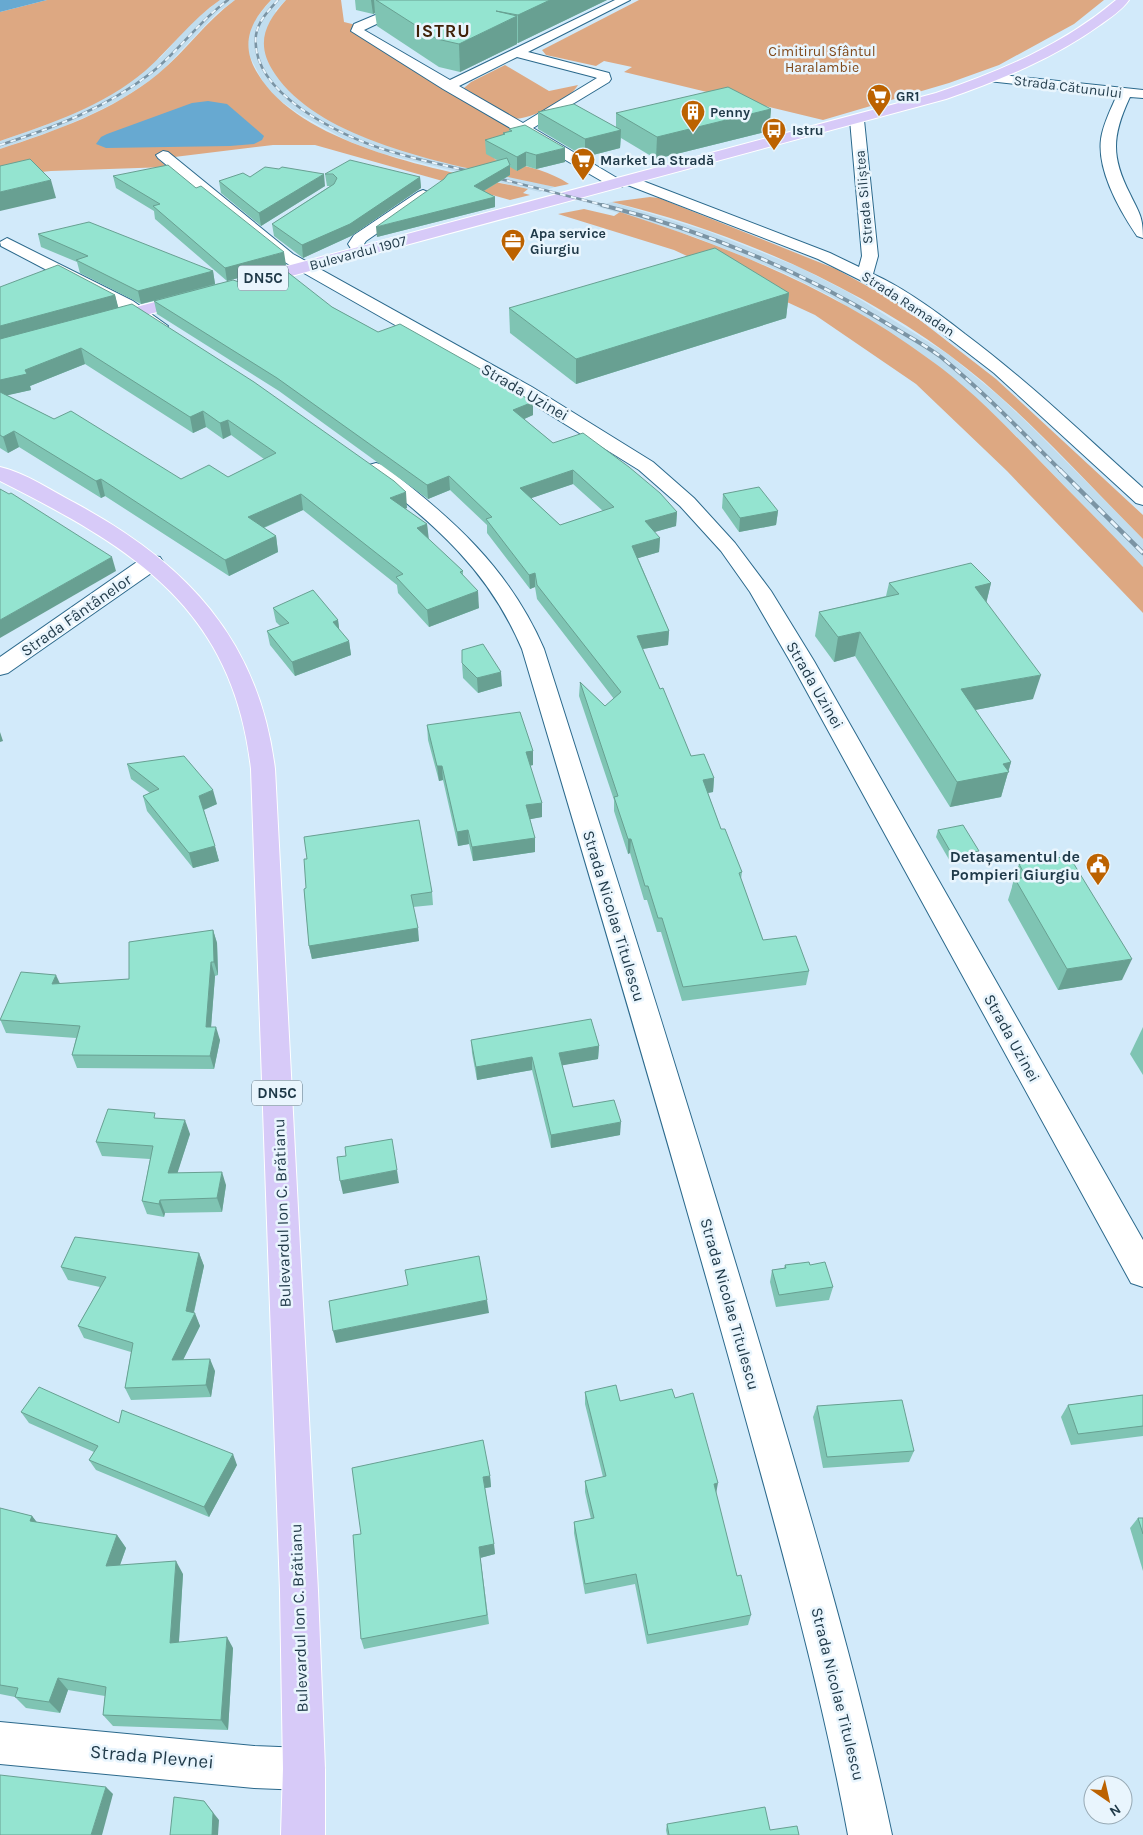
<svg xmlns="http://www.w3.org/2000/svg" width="1143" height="1835" font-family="Karla,sans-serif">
  <rect width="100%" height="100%" fill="#d2eafa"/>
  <g fill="#c1ddee">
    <polygon points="220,0 235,0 217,13 158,75 122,99 92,114 58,129 0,149 0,141 46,125 161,57 193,21"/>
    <polygon points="271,0 286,0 275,11 362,136 430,158 555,187 540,192 380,153 348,141 299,114 278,99 264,84 248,53 248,37 253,22"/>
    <polygon points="612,202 707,231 799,267 848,292 948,354 999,396 1037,432 1143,539 1143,567 1016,436 978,400 929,359 832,297 784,273 695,237 596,206"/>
  </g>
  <g fill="#dda882">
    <path d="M47,0H220C191,20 171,48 145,71C104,106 50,124 0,141V12Z"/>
    <path d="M235,0H271C249,23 240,46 258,74C303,149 449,171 528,189L523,193L530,195L510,200L315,145H273L158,159L167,167L51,171L0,176V149C55,131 113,111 158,74C186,51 206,21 235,0Z"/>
    <path d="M286,0H341L344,22L356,25L529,138L494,159C520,165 546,169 569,184L555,187C473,168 325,148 275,74C255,45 264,24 286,0Z"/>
    <polygon points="639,0 1104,0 1074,24 999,65 949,83 823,120 624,72 632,67 604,61 596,66 546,55 542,50"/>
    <path d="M505,65L549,91L578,85C569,101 532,119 513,119L464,88L471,82Z"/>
    <path d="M650,197L659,198L836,269L898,303L996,379L1143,515V539C1080,476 1020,407 948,354C849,282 731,231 612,202Z"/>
    <path d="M584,209L614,216L620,212C729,247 836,290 929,359C970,388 1005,425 1040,461C1074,496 1109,531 1143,567V613L1007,471L916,384L815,315L674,250L558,214Z"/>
  </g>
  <g fill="#67a9d1">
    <polygon points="0,0 47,0 0,12"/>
    <polygon points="208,101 227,104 264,136 262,140 254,144 230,146 106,148 96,144 101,137 107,134 192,103"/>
  </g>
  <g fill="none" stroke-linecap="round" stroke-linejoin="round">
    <defs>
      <g id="minor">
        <path d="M411,0H427L364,30L450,80L615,0H630L528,52L609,73L611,79L609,82L533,128L622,181L625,184L622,187H612L443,89L351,31L354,24ZM517,57L594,77L597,78L523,123L459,86Z"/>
        <path d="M993,74L1143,90V98L1130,97L1129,99C1112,136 1111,157 1130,194C1139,213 1143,216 1143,238L1137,236C1120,211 1097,171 1101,139C1103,124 1111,109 1117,95L988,81L986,78L988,75Z"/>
        <path d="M857,116L864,120L878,256L873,274C906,289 937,312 965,334C1028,381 1085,436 1143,488V505L1136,503L994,373L933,326L878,289L818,259L625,184L623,181L625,178H635L830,253L859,267L862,256L850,120Z"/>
        <polygon points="163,151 168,152 293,254 532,387 653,462 694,498 735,543 771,591 814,661 1143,1240 1143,1287 1131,1283 790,661 750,592 721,551 680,506 639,470 518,395 281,260 158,158 156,155"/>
        <polygon points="423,190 428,192 431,195 428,198 366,241 364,244 369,252 367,255 355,255 348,244 354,235 418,192"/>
        <polygon points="7,238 133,301 168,326 165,330 153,330 121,309 1,246 0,242"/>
        <path d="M376,463L383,465C452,518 509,568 544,649C619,884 693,1119 763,1355C810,1514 858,1673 892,1835H848C818,1673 772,1514 728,1355C662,1119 592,884 522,649C488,569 435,525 369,473L366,469L369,465Z"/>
        <polygon points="152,556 160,557 163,562 160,567 8,673 0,675 0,657 144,557"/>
        <polygon points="0,1722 254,1746 304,1748 319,1754 325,1769 319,1784 304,1790 254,1788 0,1764"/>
      </g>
      <g id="major">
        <path d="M1116,0H1129C1122,10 1110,18 1100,25C1053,59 1000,80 946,99L258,285H246L244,281L246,277L936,93C1001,71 1063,45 1116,0Z"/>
        <polygon points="192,292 198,293 200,297 198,301 105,326 99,325 96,321 99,317"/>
        <path d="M0,467C26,473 52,491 75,503C186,563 259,639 275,769L318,1591L325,1769V1835H281L283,1769L280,1591L251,769C233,608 133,548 0,481Z"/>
      </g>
    </defs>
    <use href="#minor" stroke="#2b698c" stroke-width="2"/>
    <use href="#major" stroke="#fff" stroke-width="2"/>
    <use href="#minor" fill="#fff" fill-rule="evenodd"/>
    <use href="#major" fill="#d7caf8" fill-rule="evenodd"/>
    <defs>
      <g id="rail-far2">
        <path d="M278,0C269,10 258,21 256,35C249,93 341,136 386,150C420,161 455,167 489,176C528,186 568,196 607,206"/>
        <path d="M0,145C53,128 106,108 151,73C179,51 199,21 228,0"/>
      </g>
      <path id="rail-far1" d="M602,205C703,230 797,269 886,323C904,334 924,344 941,357C984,392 1022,432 1061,471"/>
      <polyline id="rail" points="1060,470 1143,553"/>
    </defs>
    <use href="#rail-far2" stroke="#7b94a4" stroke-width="2.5"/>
    <use href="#rail-far1" stroke="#7b94a4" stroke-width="4"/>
    <use href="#rail" stroke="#7b94a4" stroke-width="4.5"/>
    <use href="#rail-far2" stroke="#e9f5fd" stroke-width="2" stroke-dasharray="5.5" stroke-linecap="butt"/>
    <use href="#rail-far1" stroke="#e9f5fd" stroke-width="2.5" stroke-dasharray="7" stroke-linecap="butt"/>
    <use href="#rail" stroke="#e9f5fd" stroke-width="3" stroke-dasharray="9" stroke-linecap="butt"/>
  </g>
  <g fill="#7fc4b3" fill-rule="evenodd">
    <polygon points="355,0 607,0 518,43 517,43 517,44 460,72 439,67 377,26 375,13 373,14 356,10"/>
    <polygon points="771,109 769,131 656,159 621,138 620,148 585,157 538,129 538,112 616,127 616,113"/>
    <polygon points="509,129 565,162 536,169 526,166 517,171 510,167 510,175 484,191 495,197 495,207 377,237 497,160 486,154 485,140 503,135 503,133 509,131"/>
    <polygon points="279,169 325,186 261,226 221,193 219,181 250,177"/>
    <polygon points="325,174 420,177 421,188 351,236 303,258 274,236 272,224 330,186 327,186"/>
    <polygon points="113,176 286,265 227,281 155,219 154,211 116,188"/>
    <path d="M38,234L213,271L215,284L237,281V279L332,307L378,332L505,383V385L533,402V415L524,419L553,443L677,512L676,526L654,532L660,538L659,552L638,558L669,631L668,645L642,649L660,689L691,756L714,778L713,792L708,793L721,829L742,872L741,879L763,940L809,971L806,985L682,1001L661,932H657L647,900H644L630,853L628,854L614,811V800L579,696L580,682L605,706L614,699L537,599L535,587L530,589L487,533V525L450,490L428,499L279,391L157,314L154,301L141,304L80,273L77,262L41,247ZM573,484L603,511L560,525L531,498Z"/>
    <path d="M0,287L115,295L118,308L407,508L405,509L427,524L428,539L463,571V576L479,608L429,627L398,593L397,585L303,510L264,528L276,536L278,552L229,576L105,496L101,498L19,447L8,453L0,448ZM85,364L193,433L206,427L223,439L231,435L264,459L228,477L181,479L54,419L7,395L31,390L30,386Z"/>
    <polygon points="789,293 786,318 576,384 510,333 509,308"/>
    <polygon points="723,494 778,511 776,525 739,532 722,508"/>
    <polygon points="889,583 991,583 986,603 1033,699 975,710 1011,762 1001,797 950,807 855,656 834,662 815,636 819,612 886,596"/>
    <polygon points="273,608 338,620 339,630 349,641 351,655 295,676 270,645 267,631 280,626 276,622"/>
    <polygon points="462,663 502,686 478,693 463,678"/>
    <polygon points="427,725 533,751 533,765 530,766 542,803 542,817 530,819 535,838 535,852 473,861 469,844 458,846 443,780 439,781 428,740"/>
    <polygon points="127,764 217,804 204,810 219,861 193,868 147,811 143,796 150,793 131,779"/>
    <polygon points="938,830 977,858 951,863 936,837"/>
    <polygon points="1019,864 1122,980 1058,990 1008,900 1012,887 1012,886"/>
    <polygon points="304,889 432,892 433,905 413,907 419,941 312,959 309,946"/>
    <polygon points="213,930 217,943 218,975 215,976 211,1027 220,1040 214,1069 77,1068 72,1055 76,1038 6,1033 0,1019 60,984 129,979"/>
    <polygon points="1143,1027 1143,1075 1130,1054"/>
    <polygon points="471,1040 599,1046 598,1059 562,1065 573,1107 620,1135 551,1148 532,1070 477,1080 472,1053"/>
    <polygon points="157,1118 190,1134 177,1173 226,1185 222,1212 165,1213 164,1217 147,1214 142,1201 150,1159 102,1156 96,1142"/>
    <polygon points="199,1253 204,1266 194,1313 200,1326 183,1360 215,1371 211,1397 131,1400 125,1388 131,1352 84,1338 78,1326 100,1287 68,1280 61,1267"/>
    <polygon points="785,1265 833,1287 829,1300 776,1307 770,1282 772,1270 784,1268"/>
    <polygon points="585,1392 620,1401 675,1398 716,1493 737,1576 751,1615 748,1625 647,1644 635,1584 585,1594 574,1533 574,1522 591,1519 585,1492 585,1481 603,1477 585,1404"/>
    <polygon points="1143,1395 1143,1436 1071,1445 1061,1417 1068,1405"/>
    <polygon points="817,1406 914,1451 909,1462 823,1468 813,1417"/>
    <polygon points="21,1412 119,1423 237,1465 209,1517 96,1470 89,1460 94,1452 29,1423"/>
    <polygon points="490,1476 491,1487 485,1488 495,1554 480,1558 489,1624 364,1649 361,1639 361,1534"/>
    <polygon points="0,1508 32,1516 37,1523 117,1535 126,1548 120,1565 183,1574 179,1642 233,1648 228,1730 113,1726 103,1715 105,1696 68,1690 60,1713 26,1708 15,1697 0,1694"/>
    <polygon points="1138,1518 1143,1518 1143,1571 1130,1528"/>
    <polygon points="667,1824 770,1830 799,1835 667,1835 666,1830"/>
  </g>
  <g fill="#68a092">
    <polygon points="371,0 374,0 375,13 373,14"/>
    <polygon points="550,0 607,0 518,43 518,15"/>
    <polygon points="517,16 517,44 460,72 459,44"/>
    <polygon points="771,109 769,131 656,159 657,137"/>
    <polygon points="621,130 620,148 585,157 585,139"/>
    <polygon points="565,148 565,162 536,169 536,155"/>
    <polygon points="526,152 526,166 517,171 517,157"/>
    <polygon points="510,165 510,175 475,196 474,186"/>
    <polygon points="324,174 325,186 261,226 259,213"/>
    <polygon points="420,177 421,188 351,236 303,258 302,245"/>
    <polygon points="51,180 56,198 0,211 0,192"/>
    <polygon points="495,197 495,207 377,237 376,227"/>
    <polygon points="284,252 286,265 227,281 225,268"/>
    <polygon points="213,271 215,284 141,304 138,291"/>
    <polygon points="789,293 786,318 576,384 576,359"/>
    <polygon points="115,295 119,310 0,342 0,326"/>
    <polygon points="81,348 85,364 30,386 31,390 0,397 0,380"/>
    <polygon points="533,402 533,415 513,424 513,410"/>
    <polygon points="203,411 206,427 193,433 190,417"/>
    <polygon points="228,420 231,435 223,439 220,423"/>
    <polygon points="14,431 19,447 8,453 3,437"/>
    <polygon points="573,470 573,484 520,502 520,488"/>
    <polygon points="449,476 450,490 428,499 427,485"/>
    <polygon points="101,479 105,496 101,498 96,481"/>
    <polygon points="406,492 407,508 391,515 390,498"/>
    <polygon points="301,494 303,510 251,533 248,517"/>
    <polygon points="778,511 776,525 739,532 740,518"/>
    <polygon points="677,512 676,526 644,535 645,521"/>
    <polygon points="427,524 429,540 417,528"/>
    <polygon points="276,536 278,552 229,576 225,560"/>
    <polygon points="660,538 659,552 632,560 632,546"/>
    <polygon points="112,557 116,571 0,638 0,620"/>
    <polygon points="535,573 535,587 530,589 529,575"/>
    <polygon points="991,583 985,608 975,587"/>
    <polygon points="478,591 479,608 429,627 427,610"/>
    <polygon points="338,620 340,635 333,622"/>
    <polygon points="669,631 668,645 636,650 637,636"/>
    <polygon points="860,632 855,656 834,662 838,637"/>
    <polygon points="349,641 351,655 295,676 292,662"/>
    <polygon points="501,672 502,686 478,693 477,678"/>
    <polygon points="1041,675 1033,699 954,714 961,689"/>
    <polygon points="0,732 3,741 0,742"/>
    <polygon points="533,751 533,765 527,766 526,752"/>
    <polygon points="1011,762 1001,797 950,807 957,782 1003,764"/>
    <polygon points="437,766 442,766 443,780 439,781"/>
    <polygon points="714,778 713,792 701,794 703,780"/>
    <polygon points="213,790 217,804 203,810 199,796"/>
    <polygon points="542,803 542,817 526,820 526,805"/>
    <polygon points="468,830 469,844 458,846 457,832"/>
    <polygon points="535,838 535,852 473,861 472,847"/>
    <polygon points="628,839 631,839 630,853 628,854"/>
    <polygon points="215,846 219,861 193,868 189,853"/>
    <polygon points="979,851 977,858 951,863 953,856"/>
    <polygon points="418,928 419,941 312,959 309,946"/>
    <polygon points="213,930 217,943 218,975 214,962"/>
    <polygon points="1132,959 1122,980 1058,990 1067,969"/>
    <polygon points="211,962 215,976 210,1040 206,1027"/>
    <polygon points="56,975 62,988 52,984"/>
    <polygon points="216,1027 220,1040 214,1069 210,1056"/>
    <polygon points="599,1046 598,1059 559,1066 559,1053"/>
    <polygon points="532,1057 532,1070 477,1080 476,1067"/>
    <polygon points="185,1120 190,1134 173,1187 168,1173"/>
    <polygon points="621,1122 620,1135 551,1148 551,1135"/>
    <polygon points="397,1170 399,1183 343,1194 340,1181"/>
    <polygon points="222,1172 226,1185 222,1212 217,1198"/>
    <polygon points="160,1200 165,1213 164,1217 159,1204"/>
    <polygon points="199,1253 204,1266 192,1320 195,1313 200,1326 177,1372 172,1360 186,1311"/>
    <polygon points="487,1300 489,1313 336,1343 333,1331"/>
    <polygon points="210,1359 215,1371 211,1397 206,1385"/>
    <polygon points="233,1454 237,1465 209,1517 204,1507"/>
    <polygon points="490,1476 491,1487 485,1488 483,1477"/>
    <polygon points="718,1483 716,1494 714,1484"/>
    <polygon points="32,1516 43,1530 30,1521"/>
    <polygon points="117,1535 126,1548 115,1579 106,1566"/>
    <polygon points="494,1544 495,1554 480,1558 489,1624 479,1547"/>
    <polygon points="176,1561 183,1574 178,1655 170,1643"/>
    <polygon points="227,1637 233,1648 228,1730 221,1720"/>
    <polygon points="58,1678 68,1690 60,1713 49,1702"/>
    <polygon points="106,1787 113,1794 102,1835 91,1835"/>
    <polygon points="204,1801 219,1820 218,1835 212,1835"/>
  </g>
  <g fill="#94e4d0" stroke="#68a092" fill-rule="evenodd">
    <polygon points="376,0 550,0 518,15 496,11 517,16 459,44 437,39"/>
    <polygon points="728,87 771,109 657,137 616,113"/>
    <polygon points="574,104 621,130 585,139 538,112"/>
    <polygon points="525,125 565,148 536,155 526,152 517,157 485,140 505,134 503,133 512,131 509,129"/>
    <polygon points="507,158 510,165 474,186 495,197 376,227 444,179 448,174"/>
    <polygon points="30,159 51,180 0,192 0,166"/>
    <polygon points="350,160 420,177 350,224 302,245 272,224 334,184 337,178 333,174 325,174"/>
    <polygon points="168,165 196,188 201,186 284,252 225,268 153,206 160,204 113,176"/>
    <polygon points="265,167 279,169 282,167 324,174 259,213 219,181 243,173 250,177"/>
    <polygon points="89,222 213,271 138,291 76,260 88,256 38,234"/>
    <polygon points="715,248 789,293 576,359 509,308"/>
    <polygon points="58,265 115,295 0,326 0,287"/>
    <path d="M281,267L332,307L378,332L400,324L505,383L503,384L533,402L513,410L553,443L583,433L629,467L660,493L677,512L645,521L660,538L632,546L669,631L637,636L660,689L663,688L691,756L704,754L714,778L703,780L721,829H725L742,872L739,873L763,940L796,936L809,971L683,987L662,918H658L648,886H645L631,839H628L614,797L618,796L580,682L605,706L621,692L537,585L535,573L529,575L486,519L492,517L449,476L427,485L277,378L154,301L233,280L242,283L237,279ZM573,470L614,507L560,525L520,488Z"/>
    <polygon points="132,304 254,382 394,481 406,492 390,498 427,524 417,528 463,571 460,572 478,591 427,610 396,577 403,574 301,494 248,517 276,536 225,560 101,479 96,481 14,431 3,437 0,435 0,392 54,419 71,411 181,479 209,465 228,477 276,453 228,420 220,423 203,411 190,417 81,348 25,370 27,374 0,380 0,339"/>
    <polygon points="759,487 778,511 740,518 723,494"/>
    <polygon points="0,489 9,494 11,493 112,557 0,620"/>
    <polygon points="971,563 991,583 975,587 1041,675 961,689 1011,762 1003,764 1009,772 957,782 860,632 838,637 819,612 899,594 889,583"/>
    <polygon points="313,590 338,620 333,622 349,641 292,662 267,631 289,623 273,608"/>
    <polygon points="483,644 501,672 477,678 462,663 462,650"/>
    <polygon points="520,712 533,751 526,752 542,803 526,805 535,838 472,847 468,830 457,832 442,766 437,766 427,725"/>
    <polygon points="184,756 213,790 199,796 215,846 189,853 143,796 159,789 127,764"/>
    <polygon points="419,820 432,892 411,895 418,928 309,946 304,889 306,888 304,859 307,859 304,837"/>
    <polygon points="963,825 979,851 953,856 938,830"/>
    <polygon points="1069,856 1132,959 1067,969 1015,879 1026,877 1019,864"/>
    <polygon points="213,930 214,962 211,962 206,1027 216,1027 210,1056 72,1055 80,1026 0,1020 21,972 56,975 52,984 129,979 129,942"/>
    <polygon points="591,1019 599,1046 559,1053 573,1107 614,1100 621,1122 551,1135 532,1057 476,1067 471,1040"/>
    <polygon points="108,1109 155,1113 154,1118 185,1120 168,1173 222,1172 217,1198 160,1200 159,1204 142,1201 153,1146 96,1142"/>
    <polygon points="392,1139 397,1170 340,1181 337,1157 346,1156 345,1147"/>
    <polygon points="75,1237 199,1253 186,1311 195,1313 172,1360 210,1359 206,1385 125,1388 133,1343 78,1326 106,1277 61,1267"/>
    <polygon points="479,1256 487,1300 333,1331 329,1301 408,1285 405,1270"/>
    <polygon points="809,1262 810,1265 825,1262 833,1287 779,1295 772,1270 786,1268 785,1265"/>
    <polygon points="616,1385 620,1401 672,1389 675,1398 693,1393 718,1483 714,1484 737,1576 741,1575 751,1615 648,1635 636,1574 585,1584 574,1522 594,1518 585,1481 606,1476 585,1392"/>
    <polygon points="39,1387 119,1423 122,1410 233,1454 204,1507 89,1460 98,1446 21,1412"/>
    <polygon points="1143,1395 1143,1426 1078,1434 1068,1405"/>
    <polygon points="902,1400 914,1451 827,1457 817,1406"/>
    <polygon points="483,1440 490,1476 483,1477 494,1544 479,1547 487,1615 361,1639 353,1535 361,1534 352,1468"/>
    <polygon points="0,1508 32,1516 30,1521 117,1535 106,1566 176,1561 170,1643 227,1637 221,1720 103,1715 106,1687 58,1678 49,1702 15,1697 18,1688 0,1685"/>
    <polygon points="1138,1518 1143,1518 1143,1534"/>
    <polygon points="0,1775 106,1787 91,1835 0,1835"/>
    <polygon points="174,1797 204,1801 213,1813 212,1835 170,1835"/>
    <polygon points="765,1807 770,1830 797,1826 799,1835 669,1835 667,1824"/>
  </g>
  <defs>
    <symbol id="supermarket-pin" viewBox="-11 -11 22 30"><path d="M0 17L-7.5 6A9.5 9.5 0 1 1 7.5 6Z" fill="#bc6200" stroke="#e9f5fd"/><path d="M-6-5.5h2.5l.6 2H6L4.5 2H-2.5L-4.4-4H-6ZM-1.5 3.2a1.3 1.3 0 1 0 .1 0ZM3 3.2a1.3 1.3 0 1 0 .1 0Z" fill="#fff"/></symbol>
    <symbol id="building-pin" viewBox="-11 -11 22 30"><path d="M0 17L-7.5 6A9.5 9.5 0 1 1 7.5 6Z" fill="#bc6200" stroke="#e9f5fd"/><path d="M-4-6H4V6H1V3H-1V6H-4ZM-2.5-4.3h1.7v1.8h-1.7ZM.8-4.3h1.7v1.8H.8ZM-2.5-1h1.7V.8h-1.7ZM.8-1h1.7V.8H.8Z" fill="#fff"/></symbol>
    <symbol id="bus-pin" viewBox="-11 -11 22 30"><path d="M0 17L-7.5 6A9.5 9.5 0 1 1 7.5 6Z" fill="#bc6200" stroke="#e9f5fd"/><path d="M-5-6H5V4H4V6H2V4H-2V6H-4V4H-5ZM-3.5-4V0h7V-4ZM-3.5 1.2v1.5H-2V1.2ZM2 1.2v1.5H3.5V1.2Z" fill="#fff"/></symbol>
    <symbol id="office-pin" viewBox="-11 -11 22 30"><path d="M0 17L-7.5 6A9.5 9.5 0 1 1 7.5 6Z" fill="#bc6200" stroke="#e9f5fd"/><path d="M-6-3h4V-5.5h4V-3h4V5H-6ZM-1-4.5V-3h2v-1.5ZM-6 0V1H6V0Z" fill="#fff"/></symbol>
    <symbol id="civic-pin" viewBox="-11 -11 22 30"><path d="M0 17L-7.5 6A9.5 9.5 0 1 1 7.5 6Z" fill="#bc6200" stroke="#e9f5fd"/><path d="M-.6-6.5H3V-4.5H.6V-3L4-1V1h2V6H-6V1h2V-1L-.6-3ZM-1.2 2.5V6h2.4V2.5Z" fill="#fff"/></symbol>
  </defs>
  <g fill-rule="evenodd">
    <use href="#supermarket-pin" x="865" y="82" width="28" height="38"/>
    <use href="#building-pin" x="679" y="98" width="28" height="38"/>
    <use href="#bus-pin" x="760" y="116" width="28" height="38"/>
    <use href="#supermarket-pin" x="569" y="146" width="28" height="38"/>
    <use href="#office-pin" x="499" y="227" width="28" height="38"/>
    <use href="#civic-pin" x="1084" y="851" width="28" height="38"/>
  </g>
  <g text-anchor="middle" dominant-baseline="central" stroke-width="5" stroke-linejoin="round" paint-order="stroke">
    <g font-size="14" fill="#7f481a" stroke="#e9f5fd">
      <text x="822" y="51">Cimitirul Sfântul<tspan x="822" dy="16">Haralambie</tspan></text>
    </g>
    <g font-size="14" fill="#1f3948" stroke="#e9f5fd">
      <text transform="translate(1068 87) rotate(7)">Strada Cătunului</text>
      <text transform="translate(864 197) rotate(-95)">Strada Siliștea</text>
      <text transform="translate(358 253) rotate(-15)">Bulevardul 1907</text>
      <text transform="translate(908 304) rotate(33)">Strada Ramadan</text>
    </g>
    <g font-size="14" font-weight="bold" fill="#1f3948" stroke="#e9f5fd" text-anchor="start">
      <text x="896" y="96">GR1</text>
      <text x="710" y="112">Penny</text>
      <text x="792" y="130">Istru</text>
      <text x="600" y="160">Market La Stradă</text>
      <text x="530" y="233">Apa service<tspan x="530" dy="16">Giurgiu</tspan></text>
    </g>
    <g fill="#e9f5fd" stroke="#5c717e" stroke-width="1">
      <rect x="238" y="265.5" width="50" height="25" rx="4"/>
      <rect x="252" y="1080.5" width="50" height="25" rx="4"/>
    </g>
    <g font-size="15" font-weight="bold" fill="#1f3948">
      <text x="263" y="278">DN5C</text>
      <text x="277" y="1093">DN5C</text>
    </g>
    <g font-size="16" fill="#1f3948" stroke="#e9f5fd">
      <text transform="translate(525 392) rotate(30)">Strada Uzinei</text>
      <text transform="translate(76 615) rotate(-35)">Strada Fântânelor</text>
      <text transform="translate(815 685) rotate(60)">Strada Uzinei</text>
      <text transform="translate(614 916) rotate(73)">Strada Nicolae Titulescu</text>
      <text transform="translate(1012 1038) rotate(61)">Strada Uzinei</text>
      <text transform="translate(282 1213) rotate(-92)">Bulevardul Ion C. Brătianu</text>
      <text transform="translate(730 1304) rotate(74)">Strada Nicolae Titulescu</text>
      <text transform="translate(299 1618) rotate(-92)">Bulevardul Ion C. Brătianu</text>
      <text transform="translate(838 1694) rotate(76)">Strada Nicolae Titulescu</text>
    </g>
    <g font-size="16" font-weight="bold" fill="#1f3948" stroke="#e9f5fd" text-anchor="end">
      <text x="1080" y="856">Detașamentul de<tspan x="1080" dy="18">Pompieri Giurgiu</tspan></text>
    </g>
    <g font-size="18" font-weight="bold" letter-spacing="1" fill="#402108" stroke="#e9f5fd">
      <text x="443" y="31">ISTRU</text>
    </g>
    <g font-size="19" fill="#1f3948" stroke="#e9f5fd">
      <text transform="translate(152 1757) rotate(5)">Strada Plevnei</text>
    </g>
  </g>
  <g transform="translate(1108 1800) rotate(146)"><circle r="24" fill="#e9f5fd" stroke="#98aab5"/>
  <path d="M0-4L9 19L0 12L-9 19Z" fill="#bc6200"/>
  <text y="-8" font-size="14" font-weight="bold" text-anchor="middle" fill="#1f3948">N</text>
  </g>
</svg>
